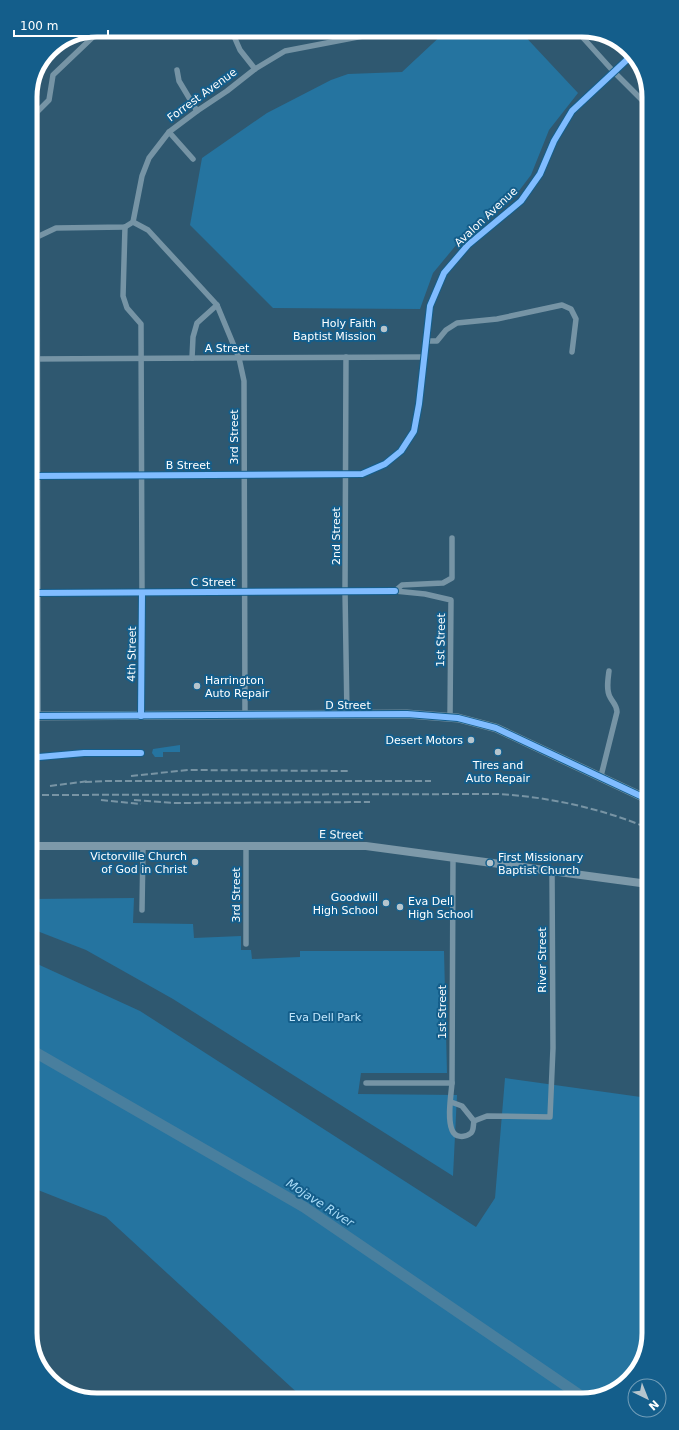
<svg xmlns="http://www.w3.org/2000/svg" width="679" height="1430" font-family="'DejaVu Sans',sans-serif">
  <rect width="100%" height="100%" fill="#2f5870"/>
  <g fill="#2574a0">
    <polygon points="446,31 520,31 578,93 549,130 531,175 515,196 467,232 433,273 420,309 273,308 190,225 202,158 267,113 331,80 348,74 402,72"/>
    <polygon points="180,745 180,752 163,752 163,757 155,757 152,753 153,749"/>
    <polygon points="134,898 133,923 193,924 194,938 241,936 241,950 251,950 252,959 300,957 300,951 444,951 447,1073 361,1073 358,1094 457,1095 453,1176 173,999 86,950 32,929 32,899"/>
    <polygon points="33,962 140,1011 476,1227 495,1198 505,1078 648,1098 649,1333 635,1373 603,1396 303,1398 106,1217 33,1188"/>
  </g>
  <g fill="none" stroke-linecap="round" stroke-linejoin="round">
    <polyline stroke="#497f9e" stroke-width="11" points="33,1051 304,1207 581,1396"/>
    <g stroke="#7694a5" stroke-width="5.5">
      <polyline points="576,30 613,71 645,103"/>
      <polyline points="233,34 240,50 255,69"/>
      <polyline points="177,70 179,81 197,111"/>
      <polyline points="30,112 37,112 49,100 53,75 95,35"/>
      <polyline points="37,112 38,716"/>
      <polyline points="169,132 193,159"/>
      <polyline points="133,222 148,230 217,305 239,358 244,381 245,715"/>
      <polyline points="125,227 123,296 127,308 141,324 142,593 141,716"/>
      <polyline points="31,238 37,237 56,228 125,227 133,222 142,176 149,158 169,132 197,111 227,91 255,69 285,51 363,36 372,32"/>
      <polyline points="426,341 437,341 446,330 457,323 497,319 562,305 571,309 576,319 572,352"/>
      <polyline points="346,357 345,591 347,715"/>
      <polyline points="192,358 193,337 197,323 217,305"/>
      <polyline points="31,359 423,357"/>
      <polyline points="31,476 362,474 385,464 401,451 414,431 419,404 430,306 444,273 468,245 521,201 540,174 554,141 572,111 631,56"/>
      <polyline points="395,591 402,585 443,583 452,578 452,538"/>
      <polyline points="32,593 395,591 425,594 451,600 450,717"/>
      <path d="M601,776L617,712C617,705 613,703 610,697C606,690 608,679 609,671"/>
      <polyline points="246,845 246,944"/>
      <polyline points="142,910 143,846"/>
      <polyline points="366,1083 452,1083 453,857"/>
      <path d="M451,1102L462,1106L474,1121C473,1125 474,1130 471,1133C465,1138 455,1138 452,1130C447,1118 451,1096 452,1083"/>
      <polyline points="474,1121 487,1116 550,1117 553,1048 552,871"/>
    </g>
    <polyline stroke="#7d99a9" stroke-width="8" points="32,846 366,846 648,884"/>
    <polyline stroke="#7592a3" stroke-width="9" points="32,716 407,714 458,718 496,728 647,799"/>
    <g stroke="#7894a4" stroke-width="2" stroke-dasharray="7 3" stroke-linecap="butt">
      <polyline points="131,776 188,770 348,771"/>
      <polyline points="85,782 106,781 431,781"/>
      <polyline points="50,786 89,781"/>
      <path d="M32,795L498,794C549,797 600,808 648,828"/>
      <polyline points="101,800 141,804"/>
      <polyline points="134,800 175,803 370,802"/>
    </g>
    <defs>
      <g id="cycleway">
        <polyline points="31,476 362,474 385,464 401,451 414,431 419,404 430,306 444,273 468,245 521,201 540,174 554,141 572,111 631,56"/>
        <polyline points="32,593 395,591"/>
        <polyline points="32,716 407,714 458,718 496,728 647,799"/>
        <polyline points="141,716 142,593"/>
        <polyline points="32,755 39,757 84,753 141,753"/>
      </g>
    </defs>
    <use href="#cycleway" stroke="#145e8b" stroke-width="8"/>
    <use href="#cycleway" stroke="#80bcff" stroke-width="6"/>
  </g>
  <g fill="#b6c5cd" stroke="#145e8b" stroke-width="1.5">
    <circle cx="384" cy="329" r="4"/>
    <circle cx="197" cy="686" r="4"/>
    <circle cx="471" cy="740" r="4"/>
    <circle cx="498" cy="752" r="4"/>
    <circle cx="195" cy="862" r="4"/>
    <circle cx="490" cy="863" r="4"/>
    <circle cx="386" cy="903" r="4"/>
    <circle cx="400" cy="907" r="4"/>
  </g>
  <g text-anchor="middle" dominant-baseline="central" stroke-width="4" stroke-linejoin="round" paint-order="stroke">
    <g font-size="11" fill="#fff" stroke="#145e8b">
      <text transform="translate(202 95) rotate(-36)">Forrest Avenue</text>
      <text transform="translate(486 217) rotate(-43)">Avalon Avenue</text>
      <text x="227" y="348">A Street</text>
      <text transform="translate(234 437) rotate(-90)">3rd Street</text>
      <text x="188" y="465">B Street</text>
      <text transform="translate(336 536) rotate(-90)">2nd Street</text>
      <text x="213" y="582">C Street</text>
      <text transform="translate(441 640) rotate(-89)">1st Street</text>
      <text transform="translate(132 654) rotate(-89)">4th Street</text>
      <text x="348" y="705">D Street</text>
      <text transform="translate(341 835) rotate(1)">E Street</text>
      <text transform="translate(236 895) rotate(-90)">3rd Street</text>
      <text transform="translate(542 960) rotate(-90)">River Street</text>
      <text transform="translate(442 1012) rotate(-90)">1st Street</text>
    </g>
    <g font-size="11" fill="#fff" stroke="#145e8b" text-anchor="end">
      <text x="376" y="323">Holy Faith<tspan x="376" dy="13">Baptist Mission</tspan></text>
      <text x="205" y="680" text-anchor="start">Harrington<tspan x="205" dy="13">Auto Repair</tspan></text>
      <text x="463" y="740">Desert Motors</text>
      <text x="498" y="765" text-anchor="middle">Tires and<tspan x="498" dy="13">Auto Repair</tspan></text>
      <text x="187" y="856">Victorville Church<tspan x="187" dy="13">of God in Christ</tspan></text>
      <text x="498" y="857" text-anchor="start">First Missionary<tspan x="498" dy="13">Baptist Church</tspan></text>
      <text x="378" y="897">Goodwill<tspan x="378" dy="13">High School</tspan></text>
      <text x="408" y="901" text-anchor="start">Eva Dell<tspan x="408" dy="13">High School</tspan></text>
    </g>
    <g font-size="11" fill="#c3e7fc" stroke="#145e8b">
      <text x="325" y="1017">Eva Dell Park</text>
    </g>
    <g font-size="12" font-style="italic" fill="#a8dbf7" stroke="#145e8b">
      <text transform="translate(320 1203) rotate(33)">Mojave River</text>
    </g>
  </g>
  <path d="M0 0H679V1430H0ZM97 37H582A60 60 0 0 1 642 97V1333A60 60 0 0 1 582 1393H97A60 60 0 0 1 37 1333V97A60 60 0 0 1 97 37Z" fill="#145e8b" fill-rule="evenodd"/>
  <path fill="none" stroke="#fff" stroke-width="5" d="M97 37H582A60 60 0 0 1 642 97V1333A60 60 0 0 1 582 1393H97A60 60 0 0 1 37 1333V97A60 60 0 0 1 97 37Z"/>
  <g transform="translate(647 1398) rotate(137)"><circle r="19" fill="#145e8b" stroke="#729eb9"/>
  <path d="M0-3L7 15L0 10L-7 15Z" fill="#b6c5cd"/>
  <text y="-6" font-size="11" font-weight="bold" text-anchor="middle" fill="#ffffff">N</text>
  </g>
  <path d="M14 30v6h94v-6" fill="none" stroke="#ffffff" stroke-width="2"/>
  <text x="20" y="30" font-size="12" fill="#ffffff" stroke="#145e8b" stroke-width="3" paint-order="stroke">100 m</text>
</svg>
